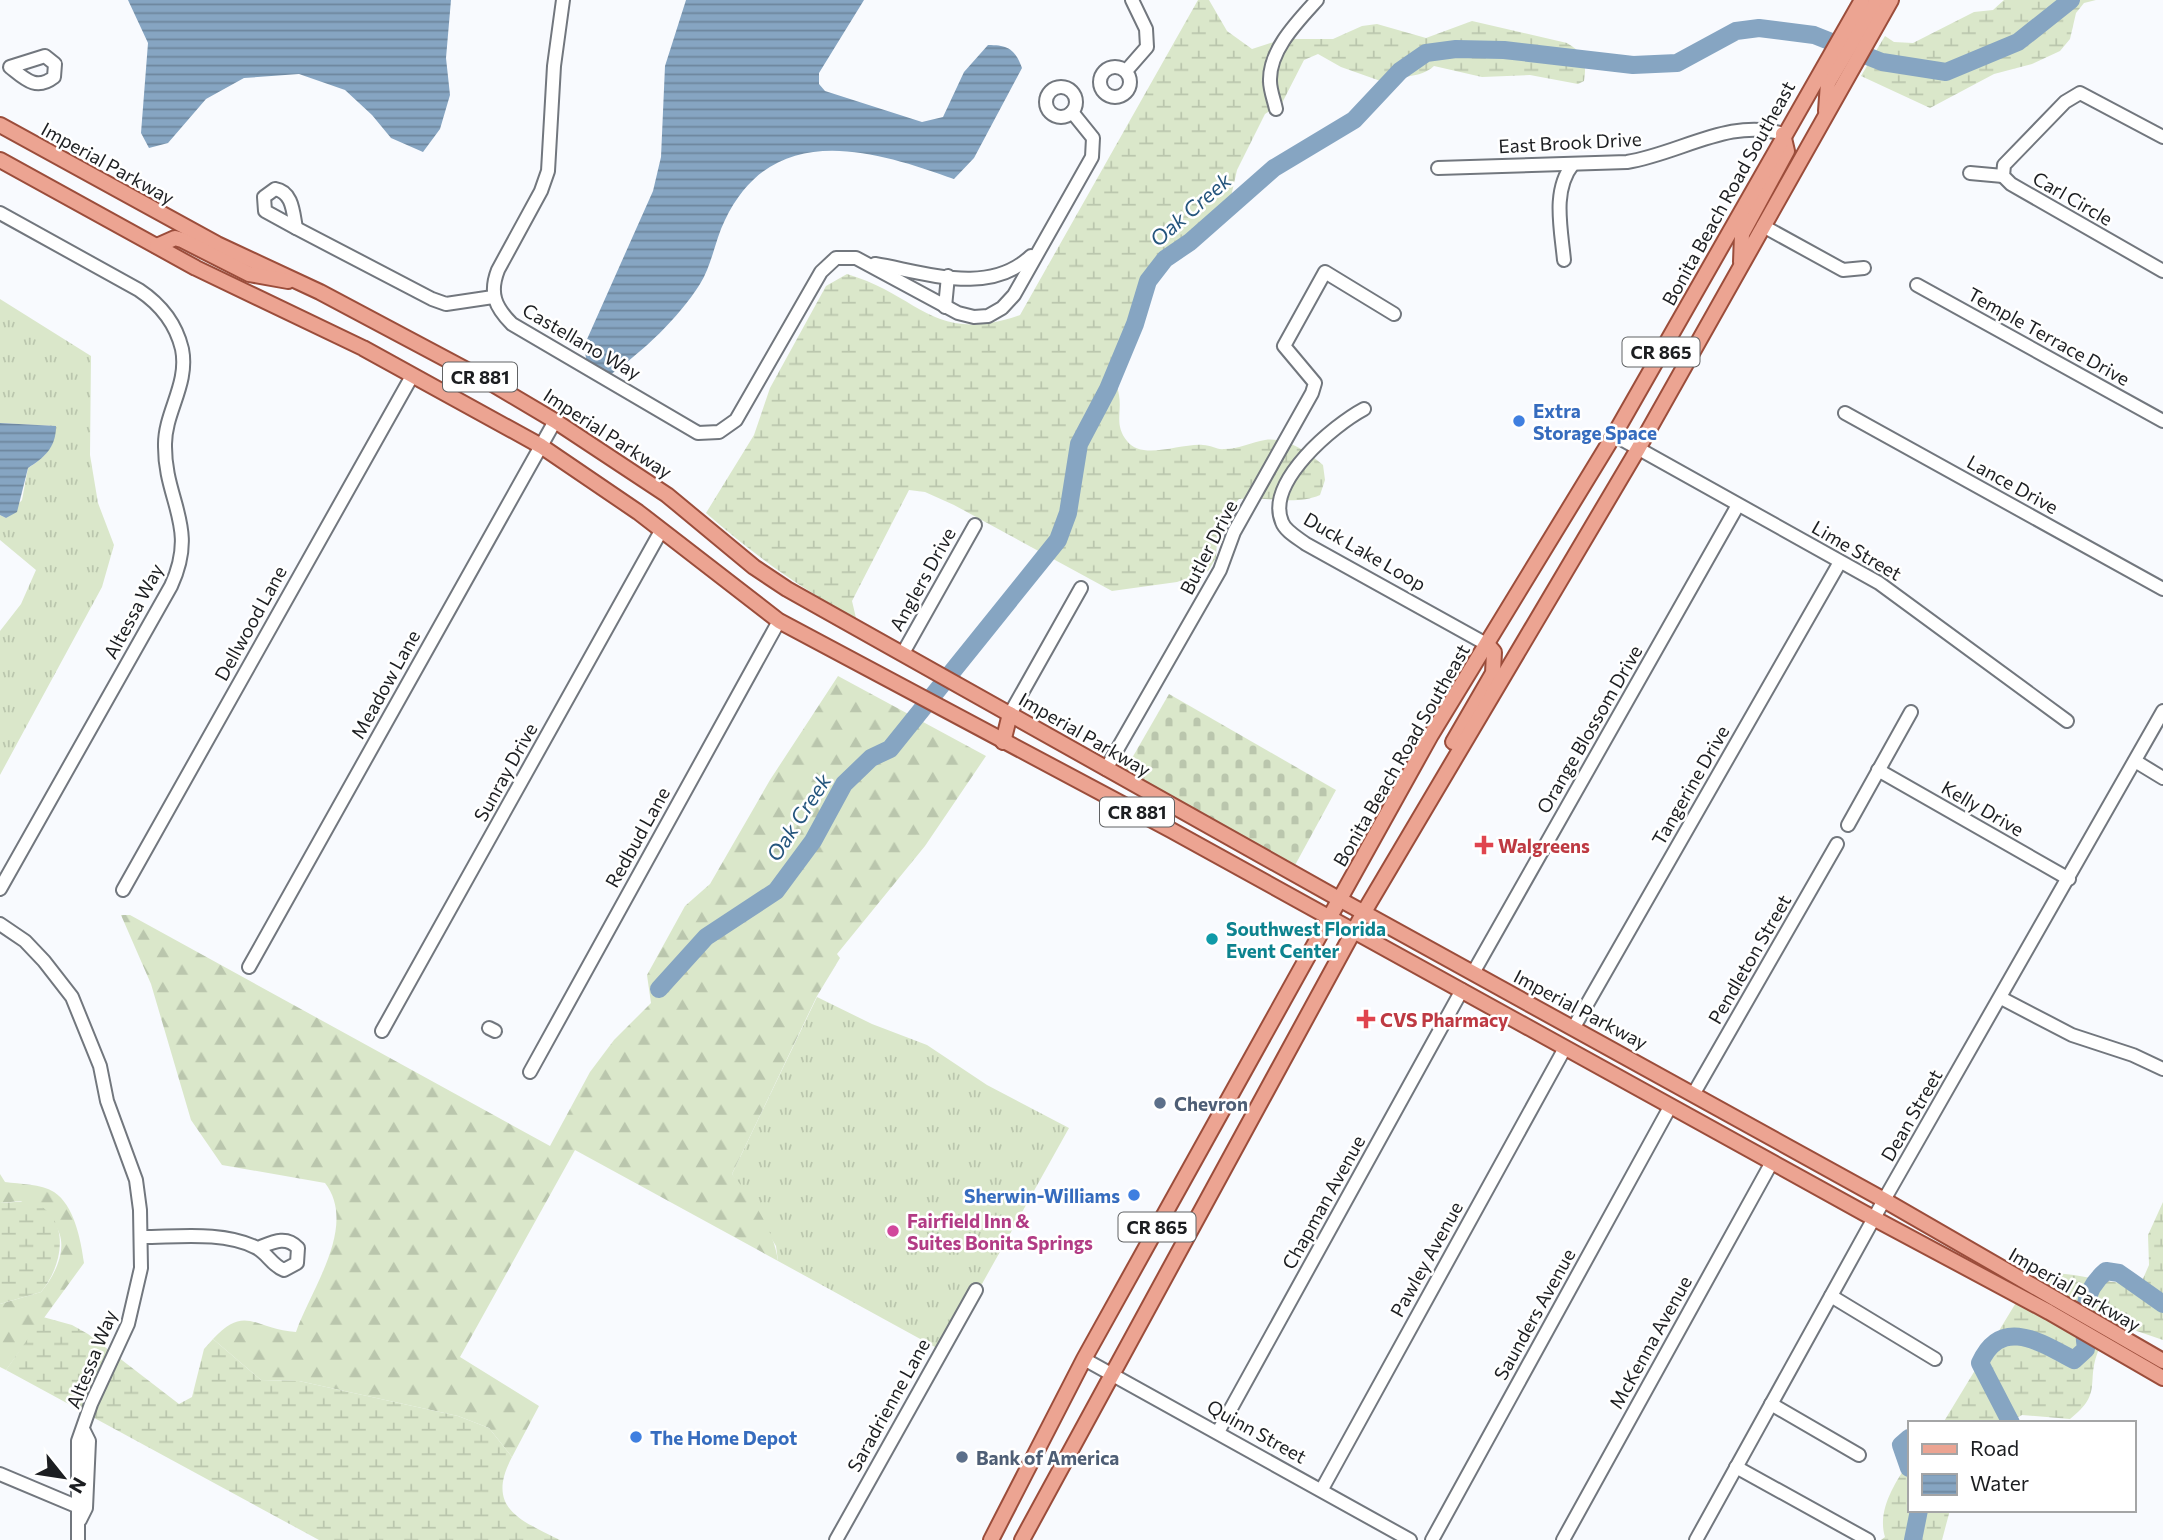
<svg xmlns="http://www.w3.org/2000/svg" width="2163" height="1540" font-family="Commissioner,sans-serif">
  <defs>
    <pattern id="grass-tufts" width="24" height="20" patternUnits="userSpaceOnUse" patternTransform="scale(1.75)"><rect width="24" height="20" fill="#dae7ca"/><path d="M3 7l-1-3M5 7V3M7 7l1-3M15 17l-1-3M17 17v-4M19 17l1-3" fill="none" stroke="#bac6ad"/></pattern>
    <pattern id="forest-firs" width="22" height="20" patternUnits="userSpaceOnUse" patternTransform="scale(1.75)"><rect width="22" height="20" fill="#dae7ca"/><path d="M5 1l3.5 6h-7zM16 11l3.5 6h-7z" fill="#bac6ad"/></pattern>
    <pattern id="wetland-marsh" width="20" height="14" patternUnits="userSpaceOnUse" patternTransform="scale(1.75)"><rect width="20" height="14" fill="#dae7ca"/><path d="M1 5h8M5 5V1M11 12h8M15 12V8" fill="none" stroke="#bac6ad"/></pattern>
    <pattern id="cemetery-stones" width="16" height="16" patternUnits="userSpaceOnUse" patternTransform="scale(1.75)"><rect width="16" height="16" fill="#dae7ca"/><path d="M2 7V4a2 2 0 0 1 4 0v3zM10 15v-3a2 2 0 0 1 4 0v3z" fill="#bac6ad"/></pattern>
    <pattern id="water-rules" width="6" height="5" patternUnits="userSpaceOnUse" patternTransform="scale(1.75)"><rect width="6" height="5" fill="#86a5c2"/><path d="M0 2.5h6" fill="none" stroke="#6d869d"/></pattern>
  </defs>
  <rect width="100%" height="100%" fill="#f8fafe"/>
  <g fill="url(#grass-tufts)">
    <path d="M0,299L91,356L90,455L98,503L114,545L102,587L0,775V631L21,604L36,570L0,540V515L6,518L22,500L28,468C44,458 56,447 55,426L0,423Z"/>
    <polygon points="817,997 872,1024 927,1045 987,1085 1069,1128 944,1352 778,1261 776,1246 732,1174"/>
  </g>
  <g fill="url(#forest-firs)">
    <path d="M838,676L986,756L925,846L837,954L840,958L817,996L732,1174C752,1198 774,1230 778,1261L575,1150L460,1357L539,1406L512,1457L489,1428L458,1416L299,1381L261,1380L213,1339C246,1303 255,1330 296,1332C311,1289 358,1226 325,1183L222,1165L191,1120L151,984L121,915H130L550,1146L590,1072L614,1040L651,1003L647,975L685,906L710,884L770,780Z"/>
    <path d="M0,1174L5,1182C20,1184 41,1184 54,1192C74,1205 81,1240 84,1263L6,1370L0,1367V1304L41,1292C55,1276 71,1244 54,1224C46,1215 31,1208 21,1201L0,1203Z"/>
  </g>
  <g fill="url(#wetland-marsh)">
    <path d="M1198,0H1209L1227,31L1252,49L1283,39H1333L1362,26L1377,24L1426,38L1472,21L1567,43C1584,53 1587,62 1584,81L1578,84L1530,75L1482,77L1434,66C1418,80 1405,72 1389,84L1341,67L1318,54L1304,60L1282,103L1265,114L1237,170L1230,201L1222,215L1164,267L1115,365C1113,382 1117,381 1119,395C1122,413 1114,425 1127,441C1142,461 1181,443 1203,445C1211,445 1217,450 1224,449C1239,449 1252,442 1265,440C1286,437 1308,452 1323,465L1325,480L1320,495C1295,506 1266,496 1239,499L1218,523L1216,558L1208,571L1177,582L1112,591L954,505L925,492L909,490L852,601L856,618C800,589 753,554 706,513L754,435L770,388L826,286L847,274C921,296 933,345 1020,315Z"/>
    <polygon points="2004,0 2096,0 2084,3 2076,13 2070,39 2060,51 2032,64 1994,74 1930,108 1861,76 1885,36 1894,42 1913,43 1974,12 1993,10"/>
    <path d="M30,1201C72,1216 64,1264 41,1292L0,1304V1203Z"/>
    <path d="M2163,1202V1340L2131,1329L2119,1331L2031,1280C2060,1261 2108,1290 2142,1281L2149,1265L2148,1235Z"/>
    <path d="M2017,1301L2100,1347C2084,1381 2105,1392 2070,1419L2022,1415L2007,1423H1943Z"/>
    <path d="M43,1317L72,1325L88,1334L179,1404L192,1397L204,1349L213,1339L261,1380L299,1381L458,1416L489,1428L512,1457C485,1508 520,1520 560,1540H319L6,1370Z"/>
    <path d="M1909,1462V1510H1950L1942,1540H1881L1885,1537C1877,1511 1894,1484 1909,1462Z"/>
  </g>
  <polygon fill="url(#cemetery-stones)" points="1169,694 1336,790 1294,867 1124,772"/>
  <g fill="url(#water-rules)">
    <polygon points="128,0 451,0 446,58 450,95 440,129 423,152 391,138 372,115 345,90 299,74 244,78 206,99 168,143 149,148 141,133 148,43"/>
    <path d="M686,0H864L819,73V84L825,91L922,122L943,117L964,72L988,45C1008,45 1015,49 1022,68L974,158L954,179C871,149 773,120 725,220C715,240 712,265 700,284C678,319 643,351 610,375L587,364L584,346L653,191L661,157L665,66Z"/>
    <path d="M0,423L56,426C56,448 44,458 28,468L17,512L6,518L0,515Z"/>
  </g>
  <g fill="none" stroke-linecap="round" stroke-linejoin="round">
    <g stroke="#86a5c2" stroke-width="18">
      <polyline points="659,989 706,937 776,891 813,841 844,784 871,758 890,749 1058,540 1068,513 1079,444 1108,389 1135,324 1148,281 1165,259 1190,242 1274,168 1354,120 1400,71 1426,53 1456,49 1504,50 1633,65 1677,63 1736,31 1759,28 1814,35 1882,62 1946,72 2018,42 2071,0"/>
      <path d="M2011,1423L1980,1363C2001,1316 2040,1342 2074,1360L2086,1349C2082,1319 2081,1292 2106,1271L2119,1273L2163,1304"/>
      <polyline points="1909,1438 1901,1445 1909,1468"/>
      <polyline points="1913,1540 1919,1510"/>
    </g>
    <defs>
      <g id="minor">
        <path d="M563,0L554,66L548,171L541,191L498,270C489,293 495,307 512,324L698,433L719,432L736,420L821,272L836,258H856L958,313L974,317L988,316L1002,308L1014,295L1092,157L1093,138L1072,112"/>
        <path d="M45,56L55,64L54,77C36,91 25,79 10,67Z"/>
        <circle cx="1115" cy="82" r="15"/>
        <polyline points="1126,71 1147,47 1146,29 1132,0"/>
        <circle cx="1061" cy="102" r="15"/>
        <path d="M1276,109C1274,100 1270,90 1270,81C1269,50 1298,21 1317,0"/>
        <polyline points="2163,137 2080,93 2065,102 2004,165 2003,176 2011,184 2163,271"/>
        <path d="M1438,168L1627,162C1679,154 1731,117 1783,134"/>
        <polyline points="1970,173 2003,176"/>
        <path d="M275,189C293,192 293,213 296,228L265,211L264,197Z"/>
        <path d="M0,213L139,290C160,304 176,324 182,349C189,384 165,412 165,444C164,501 199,526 171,586L0,889"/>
        <polyline points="1763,226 1843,270 1864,268"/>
        <polyline points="296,228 432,299 446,304 493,297"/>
        <path d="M1564,260C1561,228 1552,190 1573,164"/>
        <path d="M875,264C927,273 989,296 1031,256"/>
        <polyline points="1917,285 2163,421"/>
        <polyline points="945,307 948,276"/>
        <path d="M1364,409C1334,425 1265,482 1282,522C1285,531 1298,538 1306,544L1488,645"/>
        <polyline points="1845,413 2163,589"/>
        <polyline points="1614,435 1879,583 2067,721"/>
        <polyline points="903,653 975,525"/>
        <polyline points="1010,714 1081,588"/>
        <polyline points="2135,761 2163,778"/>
        <polyline points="1106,769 1220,570 1234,532 1312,393 1315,383 1284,346 1325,272 1394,314"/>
        <polyline points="1878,770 2069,879"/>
        <polyline points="1848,825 1911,712"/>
        <polyline points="123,890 412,376"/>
        <polyline points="0,924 25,941 44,961 72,997 100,1066 107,1101 136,1180 140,1210 141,1268 128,1324 91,1404 78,1441 78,1540"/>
        <polyline points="249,967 555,421"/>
        <polyline points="1473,973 1738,505"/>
        <polyline points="2001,998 2072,1035 2133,1055 2163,1069"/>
        <polyline points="1574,1027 1840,562"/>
        <polyline points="489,1028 495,1031"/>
        <polyline points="382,1031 661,531"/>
        <polyline points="530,1072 779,621"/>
        <polyline points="1694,1093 1837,844"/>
        <path d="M142,1237C178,1237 222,1231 255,1247C267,1252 271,1265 284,1270L297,1263L298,1248C286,1235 273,1242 258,1248"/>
        <polyline points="1831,1296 1935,1359"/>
        <polyline points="1084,1359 1410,1540"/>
        <polyline points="1771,1404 1859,1455"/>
        <polyline points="1218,1432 1462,990"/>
        <polyline points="1736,1467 1868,1540"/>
        <polyline points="0,1474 76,1506"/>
        <polyline points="1322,1489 1565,1048"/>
        <polyline points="80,1520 86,1508 89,1441 84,1431"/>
        <polyline points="836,1540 976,1290"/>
        <polyline points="1432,1540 1670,1107"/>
        <polyline points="1563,1540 1772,1162"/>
        <polyline points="1696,1540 1884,1200 2163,711"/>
      </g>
      <g id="major">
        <polyline points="1826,111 1828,83 1877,0"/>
        <polyline points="0,125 217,244 320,292 491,383 555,421 667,495 754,567 787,589 1339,899 1884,1200 2163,1361"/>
        <polyline points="0,160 196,268 363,348 541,446 638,512 779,621 1171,830 1864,1213 2049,1312 2163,1378"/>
        <polyline points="157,246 175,238 182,240 249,274 288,281"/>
        <polyline points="1741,262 1742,234 1787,151 1783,134"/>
        <polyline points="1003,742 1010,714"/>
        <polyline points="1453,742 1493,673 1494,652 1488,645"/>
        <polyline points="991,1540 1084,1359 1431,735 1614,435 1862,0"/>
        <polyline points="1022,1540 1364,912 1638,449 1891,0"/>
      </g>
    </defs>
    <use href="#minor" stroke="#72777e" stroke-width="16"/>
    <use href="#major" stroke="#9b4d3b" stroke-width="18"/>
    <use href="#minor" stroke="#fff" stroke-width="12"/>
    <use href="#major" stroke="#eca492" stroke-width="14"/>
  </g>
  <g fill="#3f7fe0" stroke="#fff" stroke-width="2.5">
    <circle cx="1519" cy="421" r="7"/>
    <circle cx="1134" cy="1195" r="7"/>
    <circle cx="636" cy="1437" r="7"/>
  </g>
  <g fill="#e0444e" stroke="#fff" stroke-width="2.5">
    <path d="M1480.5 834.5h7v7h7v7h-7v7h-7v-7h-7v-7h7z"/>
    <path d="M1362.5 1008.5h7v7h7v7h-7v7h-7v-7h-7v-7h7z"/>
  </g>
  <circle fill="#0f9aa8" stroke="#fff" stroke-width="2.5" cx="1212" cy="939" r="7"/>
  <g fill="#5c6f8a" stroke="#fff" stroke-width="2.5">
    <circle cx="1160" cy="1103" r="7"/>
    <circle cx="962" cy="1457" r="7"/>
  </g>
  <circle fill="#d1479c" stroke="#fff" stroke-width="2.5" cx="893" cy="1231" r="7"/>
  <g text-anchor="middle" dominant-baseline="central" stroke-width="5" stroke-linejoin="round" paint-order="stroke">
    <g fill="#fff" stroke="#606264" stroke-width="2">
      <rect x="1622.5" y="337.5" width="77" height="29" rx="5"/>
      <rect x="443" y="362.5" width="74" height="29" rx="5"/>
      <rect x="1100" y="797.5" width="74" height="29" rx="5"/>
      <rect x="1118.5" y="1212.5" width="77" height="29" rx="5"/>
    </g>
    <g font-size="18" font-weight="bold" fill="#1c1e21">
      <text x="1661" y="352">CR 865</text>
      <text x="480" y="377">CR 881</text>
      <text x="1137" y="812">CR 881</text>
      <text x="1157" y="1227">CR 865</text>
    </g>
    <g font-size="19" fill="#1c1e21" stroke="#fff">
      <text transform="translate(1570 142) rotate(-3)">East Brook Drive</text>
      <text transform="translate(108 163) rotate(29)">Imperial Parkway</text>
      <text transform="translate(1728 193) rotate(-61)">Bonita Beach Road Southeast</text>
      <text transform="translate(2073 198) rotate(30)">Carl Circle</text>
      <text transform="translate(2049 336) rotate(29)">Temple Terrace Drive</text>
      <text transform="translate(582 341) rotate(30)">Castellano Way</text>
      <text transform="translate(608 433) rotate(33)">Imperial Parkway</text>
      <text transform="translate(2013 484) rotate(29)">Lance Drive</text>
      <text transform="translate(1208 547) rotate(-63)">Butler Drive</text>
      <text transform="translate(1857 550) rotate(30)">Lime Street</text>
      <text transform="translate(1365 551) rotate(30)">Duck Lake Loop</text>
      <text transform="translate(922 579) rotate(-61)">Anglers Drive</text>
      <text transform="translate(133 611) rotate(-62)">Altessa Way</text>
      <text transform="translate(250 623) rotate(-61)">Dellwood Lane</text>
      <text transform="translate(385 684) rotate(-61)">Meadow Lane</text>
      <text transform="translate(1589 729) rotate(-60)">Orange Blossom Drive</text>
      <text transform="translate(1085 734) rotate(30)">Imperial Parkway</text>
      <text transform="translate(1401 755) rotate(-60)">Bonita Beach Road Southeast</text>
      <text transform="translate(505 772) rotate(-61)">Sunray Drive</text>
      <text transform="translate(1690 785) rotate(-60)">Tangerine Drive</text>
      <text transform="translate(1983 808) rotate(30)">Kelly Drive</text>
      <text transform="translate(637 837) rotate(-61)">Redbud Lane</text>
      <text transform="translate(1749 959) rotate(-60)">Pendleton Street</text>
      <text transform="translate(1581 1009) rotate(28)">Imperial Parkway</text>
      <text transform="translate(1911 1115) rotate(-60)">Dean Street</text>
      <text transform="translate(1323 1202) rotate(-61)">Chapman Avenue</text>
      <text transform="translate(1426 1259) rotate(-61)">Pawley Avenue</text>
      <text transform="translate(2075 1289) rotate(30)">Imperial Parkway</text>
      <text transform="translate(1534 1314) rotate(-61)">Saunders Avenue</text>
      <text transform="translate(1650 1342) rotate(-61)">McKenna Avenue</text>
      <text transform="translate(91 1359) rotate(-68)">Altessa Way</text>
      <text transform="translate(888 1405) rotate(-61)">Saradrienne Lane</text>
      <text transform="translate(1257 1431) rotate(29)">Quinn Street</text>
    </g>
    <g font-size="19" font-weight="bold" fill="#366cbe" stroke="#fff" text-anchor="start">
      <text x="1533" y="410">Extra<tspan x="1533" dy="22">Storage Space</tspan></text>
      <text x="1120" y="1195" text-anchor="end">Sherwin-Williams</text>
      <text x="650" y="1437">The Home Depot</text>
    </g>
    <g font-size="19" font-weight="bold" fill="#be3a42" stroke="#fff" text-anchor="start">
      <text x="1498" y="845">Walgreens</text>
      <text x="1380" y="1019">CVS Pharmacy</text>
    </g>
    <g font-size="19" font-weight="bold" fill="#0d838f" stroke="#fff" text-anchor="start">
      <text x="1226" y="928">Southwest Florida<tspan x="1226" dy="22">Event Center</tspan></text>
    </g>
    <g font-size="19" font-weight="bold" fill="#4e5e75" stroke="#fff" text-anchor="start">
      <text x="1174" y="1103">Chevron</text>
      <text x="976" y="1457">Bank of America</text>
    </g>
    <g font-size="19" font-weight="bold" fill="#b23c85" stroke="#fff" text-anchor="start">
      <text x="907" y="1220">Fairfield Inn &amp;<tspan x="907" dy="22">Suites Bonita Springs</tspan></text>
    </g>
    <g font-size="21" font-style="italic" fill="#24557d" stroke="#fff">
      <text transform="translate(1190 209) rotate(-41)">Oak Creek</text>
      <text transform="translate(798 817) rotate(-57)">Oak Creek</text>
    </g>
  </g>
  <rect x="1908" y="1421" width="228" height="91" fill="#ffffff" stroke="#a4a5a6" stroke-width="2"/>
  <rect x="1922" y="1444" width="35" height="10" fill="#eca492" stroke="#a4a5a6" stroke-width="2"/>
  <text x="1970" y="1456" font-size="21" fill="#1c1e21">Road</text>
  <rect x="1922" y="1474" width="35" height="21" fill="url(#water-rules)" stroke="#a4a5a6" stroke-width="2"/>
  <text x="1970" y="1491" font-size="21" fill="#1c1e21">Water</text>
  <g transform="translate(63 1477) rotate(120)" stroke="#ffffff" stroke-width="5" paint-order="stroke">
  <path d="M0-5L12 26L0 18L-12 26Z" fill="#1c1e21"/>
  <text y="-10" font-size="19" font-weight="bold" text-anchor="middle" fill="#1c1e21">N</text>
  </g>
</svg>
